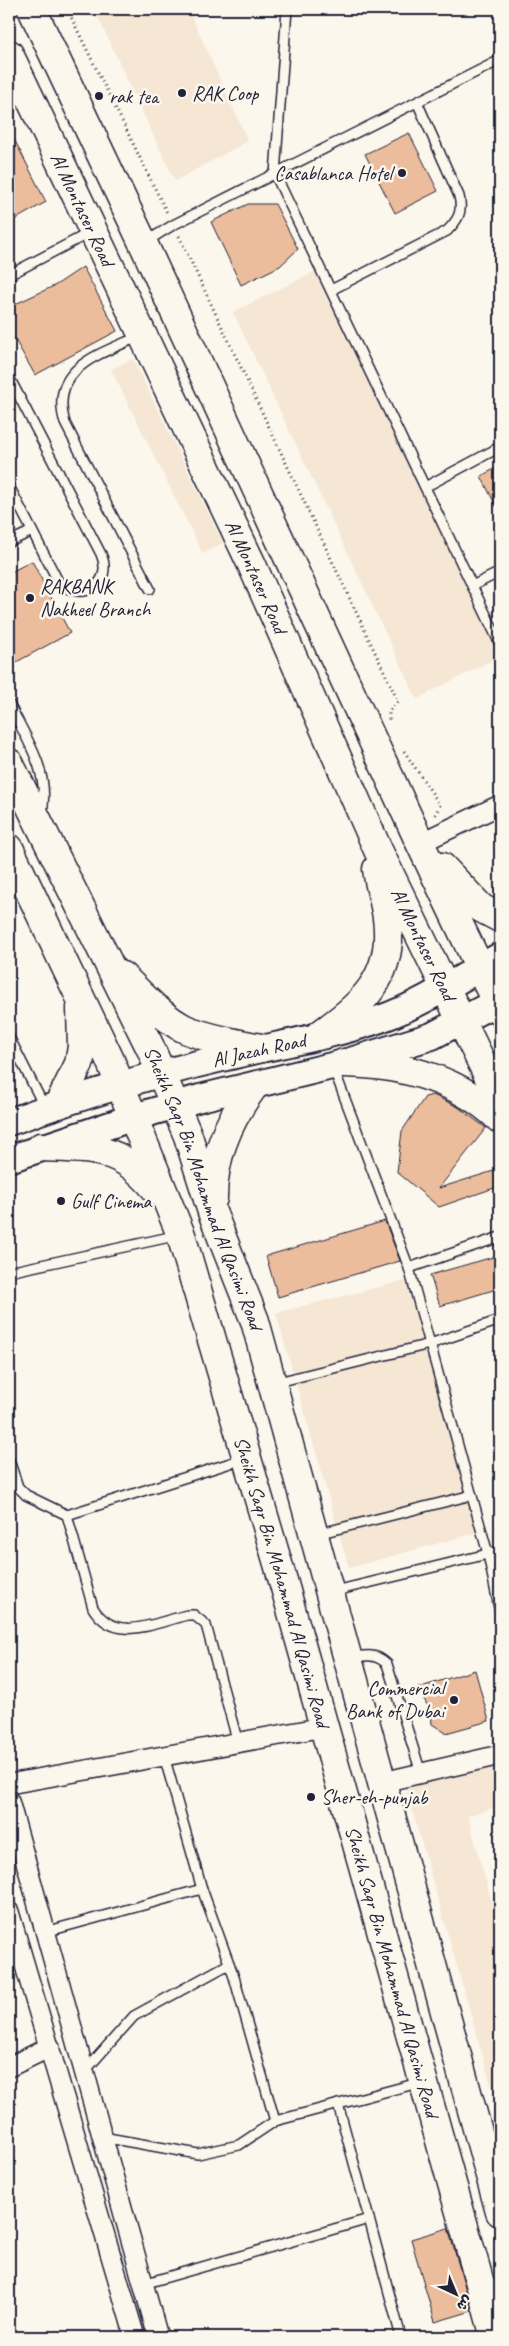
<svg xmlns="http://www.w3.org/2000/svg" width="509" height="2346" font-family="Caveat,'Playpen Sans Arabic',sans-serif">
  <rect width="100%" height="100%" fill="#fbf7ec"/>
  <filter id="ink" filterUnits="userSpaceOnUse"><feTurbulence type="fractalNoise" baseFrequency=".02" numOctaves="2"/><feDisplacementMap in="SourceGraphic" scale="10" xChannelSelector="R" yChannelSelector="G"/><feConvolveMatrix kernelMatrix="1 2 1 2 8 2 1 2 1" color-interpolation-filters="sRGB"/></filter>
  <g filter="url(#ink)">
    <g fill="#f6e6d4">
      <polygon points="94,9 188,9 248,141 175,181"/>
      <polygon points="326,266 500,632 500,656 417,699 233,312"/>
      <polygon points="133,359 223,543 203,554 111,369"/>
      <polygon points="411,1279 483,1531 349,1568 276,1313"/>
      <polygon points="500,1761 500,1806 468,1816 500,1933 500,2116 405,1785"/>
    </g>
    <g fill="#ecbd9c" stroke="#22223b">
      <polygon points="9,129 46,202 9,223"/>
      <polygon points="409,133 438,191 395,213 365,154"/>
      <polygon points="248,204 275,204 298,249 280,266 241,285 211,222"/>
      <polygon points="83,267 117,331 35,375 9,329 9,307 56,285"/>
      <polygon points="500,466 500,514 481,476"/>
      <polygon points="32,561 70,633 9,666 9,573"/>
      <polygon points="433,1095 458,1107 486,1128 439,1188 500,1169 500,1186 439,1207 397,1172 402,1131 425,1097"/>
      <polygon points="385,1221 400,1261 278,1297 266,1256"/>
      <polygon points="500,1255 500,1288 440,1306 430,1275"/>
      <polygon points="475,1670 489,1721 446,1733 432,1724 431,1712 418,1688"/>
      <polygon points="448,2228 472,2311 435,2322 411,2239"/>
    </g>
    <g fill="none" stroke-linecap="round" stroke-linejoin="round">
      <defs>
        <g id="lane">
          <polyline points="287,9 275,174 500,644"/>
          <polyline points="147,241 173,225 500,60"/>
          <polyline points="9,275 91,232"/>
          <path d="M331,290L447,231C458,220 463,212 459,196L418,104"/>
          <path d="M140,336C101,354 48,367 65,423L150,589"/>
          <path d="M9,377L101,554C114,584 83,603 59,583L9,486"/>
          <polyline points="425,487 500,447"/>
          <polyline points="9,542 32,531"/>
          <polyline points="472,586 500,572"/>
          <path d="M9,704C27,740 50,771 42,813"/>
          <polyline points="9,1037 44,1106"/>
          <polyline points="333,1067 409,1268 488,1554 500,1613"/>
          <polyline points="409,1268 500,1237"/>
          <polyline points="9,1272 179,1235"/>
          <polyline points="274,1383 430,1344 500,1320"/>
          <polyline points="9,1460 18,1487 26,1495 67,1515 243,1459"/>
          <path d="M67,1515L93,1608C116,1644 153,1623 187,1615H194L206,1625L238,1743"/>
          <polyline points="317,1534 472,1495"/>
          <polyline points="331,1592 500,1551"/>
          <path d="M350,1658C364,1656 375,1652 387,1664L421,1773"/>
          <polyline points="164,1756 202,1889 234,1977 275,2121"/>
          <polyline points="45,1932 202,1889"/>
          <polyline points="85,2071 134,2016 229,1964"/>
          <polyline points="338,2104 401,2337"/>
          <polyline points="102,2137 198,2154 239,2145 275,2121 422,2082"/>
          <polyline points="143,2284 369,2219"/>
        </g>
        <g id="street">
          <polyline points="420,843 500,805"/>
          <polyline points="383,1782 500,1755"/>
          <polyline points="9,1784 324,1727"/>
          <polyline points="9,1801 158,2337"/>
          <polyline points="9,1912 135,2337"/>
          <polyline points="9,2067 50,2047"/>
        </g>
        <g id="secondary">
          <path id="s1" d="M9,1122C78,1097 150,1075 222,1058C274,1045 329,1037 380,1019C422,1004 461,978 500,956"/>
          <polyline points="9,1159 134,1117 200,1098 344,1063 432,1036 500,1000"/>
        </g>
        <g id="primary">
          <polyline points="32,9 143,243 420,843 500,1010"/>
          <path id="s2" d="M9,54L252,565L378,850L500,1100"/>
          <polyline points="442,867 481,908 500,918"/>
          <path d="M318,1036C361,1005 395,978 387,918C385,901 379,886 377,869"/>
          <path d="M344,1063C401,1064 458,1079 500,1119"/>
        </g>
        <g id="highway">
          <path id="s3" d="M9,763L150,1047L188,1136L212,1212L255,1321L500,2212"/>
          <path id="s4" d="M9,848L110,1060L181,1235L284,1584L495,2337"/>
          <path d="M122,976C141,994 161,1017 185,1029C209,1039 236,1043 261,1048"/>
          <polyline points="59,1104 79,1064 82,1047 81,1008"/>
          <path d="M41,1147C96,1149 122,1146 159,1193"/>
          <path d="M213,1198C213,1156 229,1119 254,1086"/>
        </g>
      </defs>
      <use href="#lane" stroke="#22223b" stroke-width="12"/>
      <use href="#street" stroke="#22223b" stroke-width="22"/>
      <use href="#secondary" stroke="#22223b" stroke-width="30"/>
      <use href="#primary" stroke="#22223b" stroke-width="31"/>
      <use href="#highway" stroke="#22223b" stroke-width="31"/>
      <g stroke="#22223b" stroke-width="3" stroke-dasharray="1 4" stroke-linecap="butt">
        <polyline points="67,9 168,215"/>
        <polyline points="179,236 398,701 389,711 389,722"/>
        <polyline points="404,751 440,805 434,817"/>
      </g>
      <use href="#lane" stroke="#fbf7ec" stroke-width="9"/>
      <use href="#street" stroke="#fbf7ec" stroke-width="19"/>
      <use href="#secondary" stroke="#fbf7ec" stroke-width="26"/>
      <use href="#primary" stroke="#fbf7ec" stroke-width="28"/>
      <use href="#highway" stroke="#fbf7ec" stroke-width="28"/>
    </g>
  </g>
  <g fill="#22223b" stroke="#fbf7ec" stroke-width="2">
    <circle cx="182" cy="93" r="5"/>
    <circle cx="99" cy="96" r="5"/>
    <circle cx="402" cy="173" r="5"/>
    <circle cx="30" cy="598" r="5"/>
    <circle cx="61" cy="1201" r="5"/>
    <circle cx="454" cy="1700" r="5"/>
    <circle cx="311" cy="1797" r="5"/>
  </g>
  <g text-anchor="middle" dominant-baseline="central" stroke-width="5" stroke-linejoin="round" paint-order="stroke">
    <g font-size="20" fill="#22223b" stroke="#fbf7ec" text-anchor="start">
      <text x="192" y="93">RAK Coop</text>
      <text x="109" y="96">rak tea</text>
      <text x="392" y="173" text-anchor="end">Casablanca Hotel</text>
      <text x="40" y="586">RAKBANK<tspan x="40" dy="23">Nakheel Branch</tspan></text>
      <text x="71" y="1201">Gulf Cinema</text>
      <text x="444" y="1688" text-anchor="end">Commercial<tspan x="444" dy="23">Bank of Dubai</tspan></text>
      <text x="321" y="1797">Sher-eh-punjab</text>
    </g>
    <g font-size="20" fill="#22223b" stroke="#fbf7ec">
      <text stroke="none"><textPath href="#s2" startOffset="172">Al Montaser Road</textPath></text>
      <text stroke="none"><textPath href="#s2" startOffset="578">Al Montaser Road</textPath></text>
      <text stroke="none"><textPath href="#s2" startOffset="982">Al Montaser Road</textPath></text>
      <text stroke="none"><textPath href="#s1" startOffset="260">Al Jazah Road</textPath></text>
      <text stroke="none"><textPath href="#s3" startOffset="468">Sheikh Saqr Bin Mohammad Al Qasimi Road</textPath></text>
      <text stroke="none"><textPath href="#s4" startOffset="785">Sheikh Saqr Bin Mohammad Al Qasimi Road</textPath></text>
      <text stroke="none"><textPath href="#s4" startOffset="1190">Sheikh Saqr Bin Mohammad Al Qasimi Road</textPath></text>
    </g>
  </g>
  <rect width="509" height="2346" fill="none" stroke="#fbf7ec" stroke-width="30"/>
  <rect x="15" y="15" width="479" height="2316" fill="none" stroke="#22223b" stroke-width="2" filter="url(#ink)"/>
  <g transform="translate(456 2294) rotate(136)" stroke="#fbf7ec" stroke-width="4" paint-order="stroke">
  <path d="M0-4L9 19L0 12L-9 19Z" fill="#22223b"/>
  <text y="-8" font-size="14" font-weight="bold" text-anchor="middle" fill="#22223b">ش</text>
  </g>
</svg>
